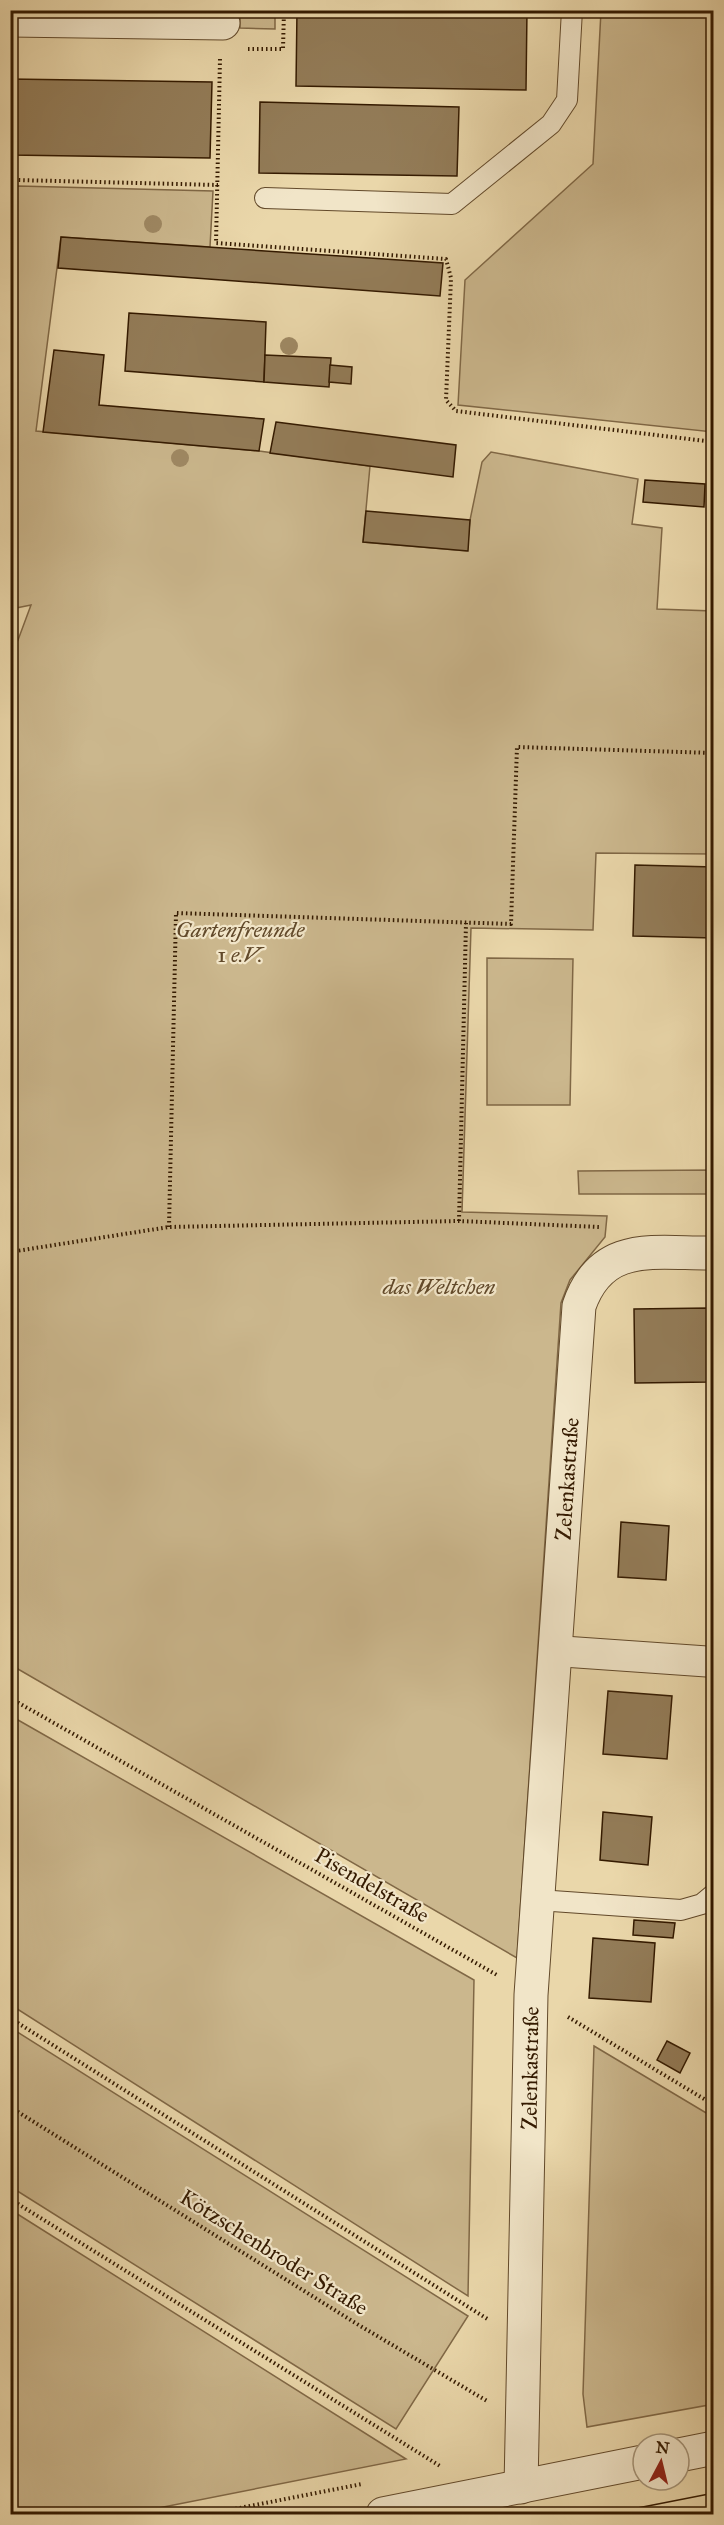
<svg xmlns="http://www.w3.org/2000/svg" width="724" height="2525" font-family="'IM FELL Great Primer',serif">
  <rect width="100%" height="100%" fill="#ead7aa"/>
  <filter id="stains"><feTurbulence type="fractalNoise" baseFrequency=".00333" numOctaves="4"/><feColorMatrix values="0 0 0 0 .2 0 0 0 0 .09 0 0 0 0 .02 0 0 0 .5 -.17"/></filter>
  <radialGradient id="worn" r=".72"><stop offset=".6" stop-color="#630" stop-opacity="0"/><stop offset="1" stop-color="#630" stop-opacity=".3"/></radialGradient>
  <g fill="#cbb78d" stroke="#806846" stroke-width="1.5">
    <polygon points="240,11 275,11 275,29 240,28"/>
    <polygon points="601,11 713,11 713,432 458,405 465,280 593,164"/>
    <polygon points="18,186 213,191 210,247 61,237 36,431 259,451 370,466 363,542 467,551 470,520 482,462 491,452 638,479 632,524 662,528 657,609 713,611 713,854 596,853 593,930 471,928 462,1212 607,1216 605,1237 570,1280 561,1303 517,1958 11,1665 10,631 18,640 31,605 11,609 10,188"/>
    <polygon points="487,958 573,959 570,1105 487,1105"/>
    <polygon points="713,1170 713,1194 579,1194 578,1171"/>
    <polygon points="11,1716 474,1980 468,2296 11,2005"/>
    <polygon points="11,2028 468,2316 396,2429 11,2187"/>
    <polygon points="594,2046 713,2117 714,2404 587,2427 583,2394"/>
    <polygon points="11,2210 406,2459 128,2514 11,2514"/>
  </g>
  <g fill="#937c58" stroke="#341a00" stroke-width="1.5">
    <polygon points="297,10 527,10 526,90 296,86"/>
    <polygon points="10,79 212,82 210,158 10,155"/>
    <polygon points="260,102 459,107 457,176 259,173"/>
    <polygon points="61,237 443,263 440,296 58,268"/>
    <polygon points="129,313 266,322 264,382 125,371"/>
    <polygon points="54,350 104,355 99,405 264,419 259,451 43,432"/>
    <polygon points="265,355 331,358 329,387 264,382"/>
    <polygon points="330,365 352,367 351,384 329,382"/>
    <polygon points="276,422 456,445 453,477 270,453"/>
    <polygon points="645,480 705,484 704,507 643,502"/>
    <polygon points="366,511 470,520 468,551 363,542"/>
    <polygon points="635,865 714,867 714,938 633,936"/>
    <polygon points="708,1308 710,1382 635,1383 634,1309"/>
    <polygon points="621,1522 669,1526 666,1580 618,1577"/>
    <polygon points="608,1691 672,1696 667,1759 603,1754"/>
    <polygon points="603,1812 652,1817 648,1865 600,1860"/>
    <polygon points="709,1913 714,1913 714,1970 707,1969"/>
    <polygon points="634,1920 675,1923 673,1938 633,1935"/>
    <polygon points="593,1938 655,1943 651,2002 589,1998"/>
    <polygon points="667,2041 690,2053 680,2073 657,2060"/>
  </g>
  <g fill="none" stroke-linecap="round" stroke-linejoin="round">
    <defs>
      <g id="service">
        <polyline points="265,198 452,204 551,124 567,100 572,10"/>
        <polyline points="538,1900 681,1910 702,1904 714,1894"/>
      </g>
      <polyline id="pedestrian" points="556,1651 714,1662"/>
      <g id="minor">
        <polyline points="10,20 223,23"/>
        <path d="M521,2487L531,1995L579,1306C602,1239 656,1254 714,1253"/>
      </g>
      <g id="tertiary">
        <polyline points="679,2455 714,2448"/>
        <polyline points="383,2514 643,2462"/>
      </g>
    </defs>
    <use href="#service" stroke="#62492a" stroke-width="22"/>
    <use href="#pedestrian" stroke="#62492a" stroke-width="32"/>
    <use href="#minor" stroke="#62492a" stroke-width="35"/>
    <use href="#tertiary" stroke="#62492a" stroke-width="35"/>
    <g stroke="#341a00" stroke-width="4" stroke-dasharray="1.5 3" stroke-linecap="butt">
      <polyline points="248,49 283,49 284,10"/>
      <polyline points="220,59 216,243 446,259 451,278 446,400 456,411 714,442"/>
      <polyline points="10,182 17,180 218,185"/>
      <polyline points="459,1221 466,923"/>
      <polyline points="169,1227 176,913 511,924 517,747 714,753"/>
      <polyline points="10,1252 169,1227 459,1221 599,1227"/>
      <polyline points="10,1698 497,1975"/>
      <polyline points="568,2017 714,2105"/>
      <polyline points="10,2018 489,2320"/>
      <polyline points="10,2107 357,2324 487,2401"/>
      <polyline points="10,2199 440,2466"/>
      <polyline points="209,2514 362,2484"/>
    </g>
    <use href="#service" stroke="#f1e5c8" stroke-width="20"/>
    <use href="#pedestrian" stroke="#f1e5c8" stroke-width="30"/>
    <use href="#minor" stroke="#f1e5c8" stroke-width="33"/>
    <use href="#tertiary" stroke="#f1e5c8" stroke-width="33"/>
    <g stroke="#341a00" stroke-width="1.5">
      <polyline points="607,2514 714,2493"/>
      <polyline points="688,2514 714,2510"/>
    </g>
  </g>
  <g fill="#9f8964">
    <circle cx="153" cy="224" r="9"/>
    <circle cx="289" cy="346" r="9"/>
    <circle cx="180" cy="458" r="9"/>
  </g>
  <g text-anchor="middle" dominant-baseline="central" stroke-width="4.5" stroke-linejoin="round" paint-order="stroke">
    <g font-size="22" font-style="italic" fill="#61492a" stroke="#f1e5c8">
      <text x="240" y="929">Gartenfreunde<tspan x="240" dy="25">1 e.V.</tspan></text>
      <text x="439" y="1286">das Weltchen</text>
    </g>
    <g font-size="22" fill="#341a00" stroke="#f1e5c8">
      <text transform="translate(567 1479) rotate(-86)">Zelenkastraße</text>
      <text transform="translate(372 1885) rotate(30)">Pisendelstraße</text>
      <text transform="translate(530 2068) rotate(-89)">Zelenkastraße</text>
      <text transform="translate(274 2252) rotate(32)">Kötzschenbroder Straße</text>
    </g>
  </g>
  <rect width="724" height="2525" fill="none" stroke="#ead7aa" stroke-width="36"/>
  <rect x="12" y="12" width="700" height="2501" fill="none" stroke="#341a00" stroke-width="3"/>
  <rect x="18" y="18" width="688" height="2489" fill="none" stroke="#341a00" stroke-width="1.5"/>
  <g transform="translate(661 2462) rotate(7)"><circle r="28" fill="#f1e5c8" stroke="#a59478" stroke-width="1.5"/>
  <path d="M0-4.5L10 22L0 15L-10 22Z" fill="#8f2418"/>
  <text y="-9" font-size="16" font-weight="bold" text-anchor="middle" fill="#341a00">N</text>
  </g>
  <rect width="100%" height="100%" filter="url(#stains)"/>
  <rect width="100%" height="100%" fill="url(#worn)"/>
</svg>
